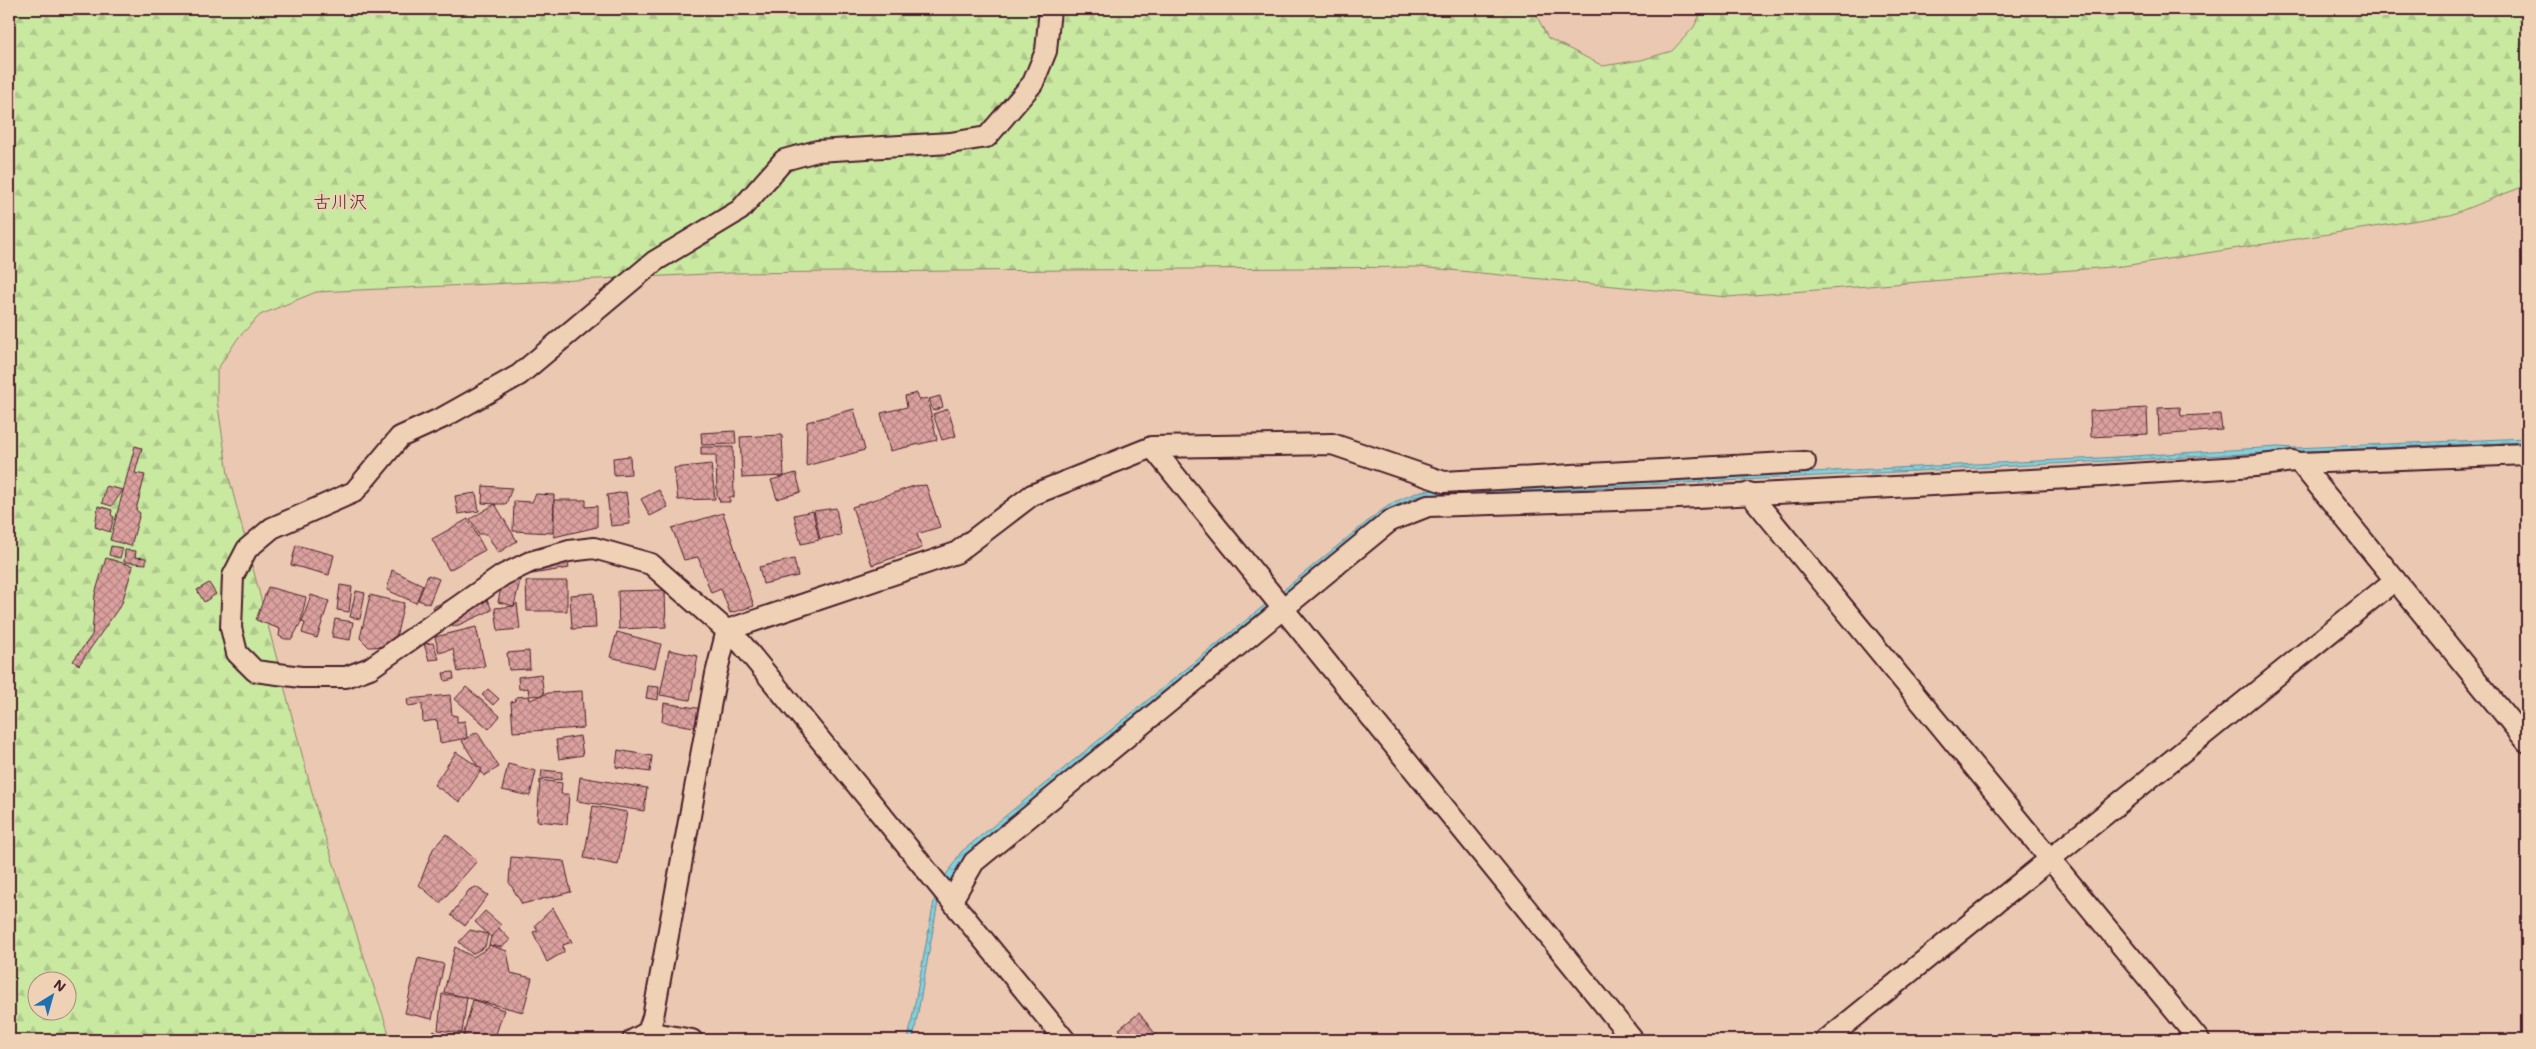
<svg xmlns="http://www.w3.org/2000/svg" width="2536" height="1049" font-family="Mali,'Klee One',sans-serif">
  <defs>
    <pattern id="forest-firs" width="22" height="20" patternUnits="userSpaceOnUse" patternTransform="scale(1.25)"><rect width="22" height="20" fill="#c9e9a1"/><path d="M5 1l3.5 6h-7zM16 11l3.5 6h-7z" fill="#aec78b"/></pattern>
    <pattern id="water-waves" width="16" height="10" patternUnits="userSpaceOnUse" patternTransform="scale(1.25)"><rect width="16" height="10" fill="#81d1dc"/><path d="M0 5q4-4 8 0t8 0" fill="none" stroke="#71b3bd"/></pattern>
    <pattern id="building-cross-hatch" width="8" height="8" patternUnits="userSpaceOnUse" patternTransform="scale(1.25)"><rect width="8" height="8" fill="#dba19f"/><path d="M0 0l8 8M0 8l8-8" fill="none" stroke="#b48382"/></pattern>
  </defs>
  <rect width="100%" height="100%" fill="#ebc8b1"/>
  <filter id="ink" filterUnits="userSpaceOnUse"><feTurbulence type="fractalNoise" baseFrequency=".02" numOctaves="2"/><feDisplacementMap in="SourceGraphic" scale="10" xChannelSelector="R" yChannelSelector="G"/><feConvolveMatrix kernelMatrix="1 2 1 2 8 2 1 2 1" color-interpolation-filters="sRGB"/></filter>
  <g filter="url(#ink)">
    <path fill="url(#forest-firs)" stroke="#8a8466" fill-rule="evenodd" d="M9,9H1533L1548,38L1603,66L1641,60L1672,51L1694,27L1703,9H2527V185L2450,215L2123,266L1727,297L1419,267L728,273L316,292L260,315L238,338L217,370V400L228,474L318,815L391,1040H9ZM38,982H68V1012H38Z"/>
    <polygon fill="url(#water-waves)" stroke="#6b8a95" points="2527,438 2527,442 2281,452 1415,497 1395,506 964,857 938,902 913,1040 908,1040 935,896 946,875 961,852 1378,513 1394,502 1421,491 2100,458 2278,447 2295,448"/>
    <g fill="url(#building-cross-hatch)" stroke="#4a1f2b">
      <polygon points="917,393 919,400 927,398 937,440 890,451 881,413 907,407 905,396"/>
      <polygon points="940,396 943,407 933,411 929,399"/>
      <polygon points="2180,407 2181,416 2220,414 2222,430 2159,435 2158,408"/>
      <polygon points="2147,408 2148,434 2091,437 2090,411"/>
      <polygon points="854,409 865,450 806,466 807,422"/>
      <polygon points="948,409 956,436 942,440 933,414"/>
      <polygon points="735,431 736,444 702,445 701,433"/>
      <polygon points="782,435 784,476 742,478 740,437"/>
      <polygon points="135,446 142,448 135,473 145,475 136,510 140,513 131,546 110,540"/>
      <polygon points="701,447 733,447 734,497 729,497 730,502 720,502 717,495 716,455 701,455"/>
      <polygon points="630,456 631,474 614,475 613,458"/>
      <polygon points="711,464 715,499 678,500 674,468"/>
      <polygon points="796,473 801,492 777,499 771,480"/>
      <polygon points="926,485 940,527 917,534 922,548 872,565 852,507 914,486"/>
      <polygon points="106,486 123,490 112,506 102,503"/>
      <polygon points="483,486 512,488 506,504 495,504 482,503"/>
      <polygon points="659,490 668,507 650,516 641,499"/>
      <polygon points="626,492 630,524 611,526 607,495"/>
      <polygon points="476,493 479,511 458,514 455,496"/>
      <polygon points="536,494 554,495 553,533 513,531 514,501 532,502"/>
      <polygon points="554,500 586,500 586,507 597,506 597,527 554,537"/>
      <polygon points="495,504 517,541 498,553 487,534 479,534 470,519"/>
      <polygon points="98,506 112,510 111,515 114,517 110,532 95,527"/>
      <polygon points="836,508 841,535 820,539 814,511"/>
      <polygon points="813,511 819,540 801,544 794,515"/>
      <polygon points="723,513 754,606 730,613 721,589 711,593 698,557 684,560 672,528"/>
      <polygon points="468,519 485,550 449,570 432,539"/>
      <polygon points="296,545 334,555 329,575 291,565"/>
      <polygon points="111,546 123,548 120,558 109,555"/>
      <polygon points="565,547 569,568 526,575 520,580 514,606 498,602 503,579 520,554"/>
      <polygon points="125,550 136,551 135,557 146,558 146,564 124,562"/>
      <polygon points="106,558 133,566 122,603 79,665 73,661 92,635 95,594"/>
      <polygon points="794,559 798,576 763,584 759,567"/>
      <polygon points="392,570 423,585 416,603 387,590"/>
      <polygon points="428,575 439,579 429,604 418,600"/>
      <polygon points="526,581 567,581 567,611 527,611"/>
      <polygon points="209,583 216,594 204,602 197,590"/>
      <polygon points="340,585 352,587 349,612 337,610"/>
      <polygon points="480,585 492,610 454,627 445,617 437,616 433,607"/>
      <polygon points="268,587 306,597 301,622 292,639 285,639 279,636 280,629 256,620"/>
      <polygon points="665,590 666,627 619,629 618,591"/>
      <polygon points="356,591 365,593 360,619 350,617"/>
      <polygon points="594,593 596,628 572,629 570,595"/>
      <polygon points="311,595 329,601 317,638 302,633 305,623 302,622"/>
      <polygon points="370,595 404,603 394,646 369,647 360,638"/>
      <polygon points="517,603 520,629 498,631 495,608 514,606"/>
      <polygon points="335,619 353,622 350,640 332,637"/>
      <polygon points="476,627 485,666 458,672 453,649 439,653 435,637"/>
      <polygon points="617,632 661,644 655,668 610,657"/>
      <polygon points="433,643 439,659 429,660 424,644"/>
      <polygon points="669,650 698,656 690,700 660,695"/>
      <polygon points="529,651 530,669 509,670 507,653"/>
      <polygon points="453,672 454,679 445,681 443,673"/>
      <polygon points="541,674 544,695 529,696 528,688 519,689 518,677"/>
      <polygon points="648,686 659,687 658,700 646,698"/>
      <polygon points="466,687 500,716 489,729 455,699"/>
      <polygon points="488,689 499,699 493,705 482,695"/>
      <polygon points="582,691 584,728 513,732 511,702 515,701 516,697 529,696 530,700 548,693"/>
      <polygon points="450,695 452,715 457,716 457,722 465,721 467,738 440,743 437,720 423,722 422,704 408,706 407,699"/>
      <polygon points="664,703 703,709 701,728 662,722"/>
      <polygon points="477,732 499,767 484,776 462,741"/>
      <polygon points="580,736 583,755 559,759 556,740"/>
      <polygon points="618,750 652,756 650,772 616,767"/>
      <polygon points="456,752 482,769 460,802 434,785"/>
      <polygon points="508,764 536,771 530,796 502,790"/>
      <polygon points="542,770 562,772 561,780 541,778"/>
      <polygon points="580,777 647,788 644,811 577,801"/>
      <polygon points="540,780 562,783 561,794 569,794 567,824 537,821"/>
      <polygon points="593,806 627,812 618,865 584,858"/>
      <polygon points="446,834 477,861 440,903 419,885 433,849"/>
      <polygon points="511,857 564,861 571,892 522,904 509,882"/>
      <polygon points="476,887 488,895 465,926 451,915 469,890"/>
      <polygon points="553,908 572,942 563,945 564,952 547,962 533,932 538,931 535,925"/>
      <polygon points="485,911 501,925 491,937 475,922"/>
      <polygon points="499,928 510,940 502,947 489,945 491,937"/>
      <polygon points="470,930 488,934 485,947 472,954 459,942"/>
      <polygon points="489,945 507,951 511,973 532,978 523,1012 444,992 455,947 473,957 488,948"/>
      <polygon points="418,958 444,964 432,1019 405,1013"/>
      <polygon points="442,994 467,997 462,1033 438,1030"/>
      <polygon points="473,1000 504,1010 494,1040 462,1040"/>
      <polygon points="1139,1013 1160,1040 1128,1040 1119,1029"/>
      <polygon points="434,1031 449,1040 428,1040"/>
    </g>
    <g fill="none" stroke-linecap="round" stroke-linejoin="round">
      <defs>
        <g id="minor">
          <polyline points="1050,9 1046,51 1033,83 987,137 950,143 817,151 784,160 740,210 655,261 519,375 444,417 400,437 354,492 272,528 247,549 233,576 231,628 237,653 255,671 301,677 346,677 370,668 503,575 530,562 569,551 594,548 651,564 742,644 1065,1040"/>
          <polyline points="1152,447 1633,1040"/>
          <polyline points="2300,463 2527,742"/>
          <polyline points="1749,493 2199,1040"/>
          <polyline points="727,630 956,553 1032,495 1152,447 1332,444 1444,482 1805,462"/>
          <polyline points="952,900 974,862 1390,521 1428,506 1678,498 2069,478 2255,466 2293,461 2300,463 2527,454"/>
          <polyline points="648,1032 653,1017 716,674 727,630"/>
          <polyline points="633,1040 648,1032 692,1040"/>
          <polyline points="1826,1040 2395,580"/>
        </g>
      </defs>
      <use href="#minor" stroke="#4a1f2b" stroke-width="24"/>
      <use href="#minor" stroke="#efd2b5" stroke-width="20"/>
    </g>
  </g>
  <g text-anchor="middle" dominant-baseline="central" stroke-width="4" stroke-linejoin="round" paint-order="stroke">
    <g font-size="18" fill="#4a1f2b" stroke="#efd2b5">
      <text x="340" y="201">古川沢</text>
    </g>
  </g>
  <rect width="2536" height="1049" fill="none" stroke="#efd2b5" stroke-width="30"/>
  <rect x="15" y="15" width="2506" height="1019" fill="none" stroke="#4a1f2b" stroke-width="2" filter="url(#ink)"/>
  <g transform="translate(52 996) rotate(37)"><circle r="24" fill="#efd2b5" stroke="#ad8a7e"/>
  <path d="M0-4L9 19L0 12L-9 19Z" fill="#1f6fb2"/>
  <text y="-8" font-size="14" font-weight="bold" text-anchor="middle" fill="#4a1f2b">N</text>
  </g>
</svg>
